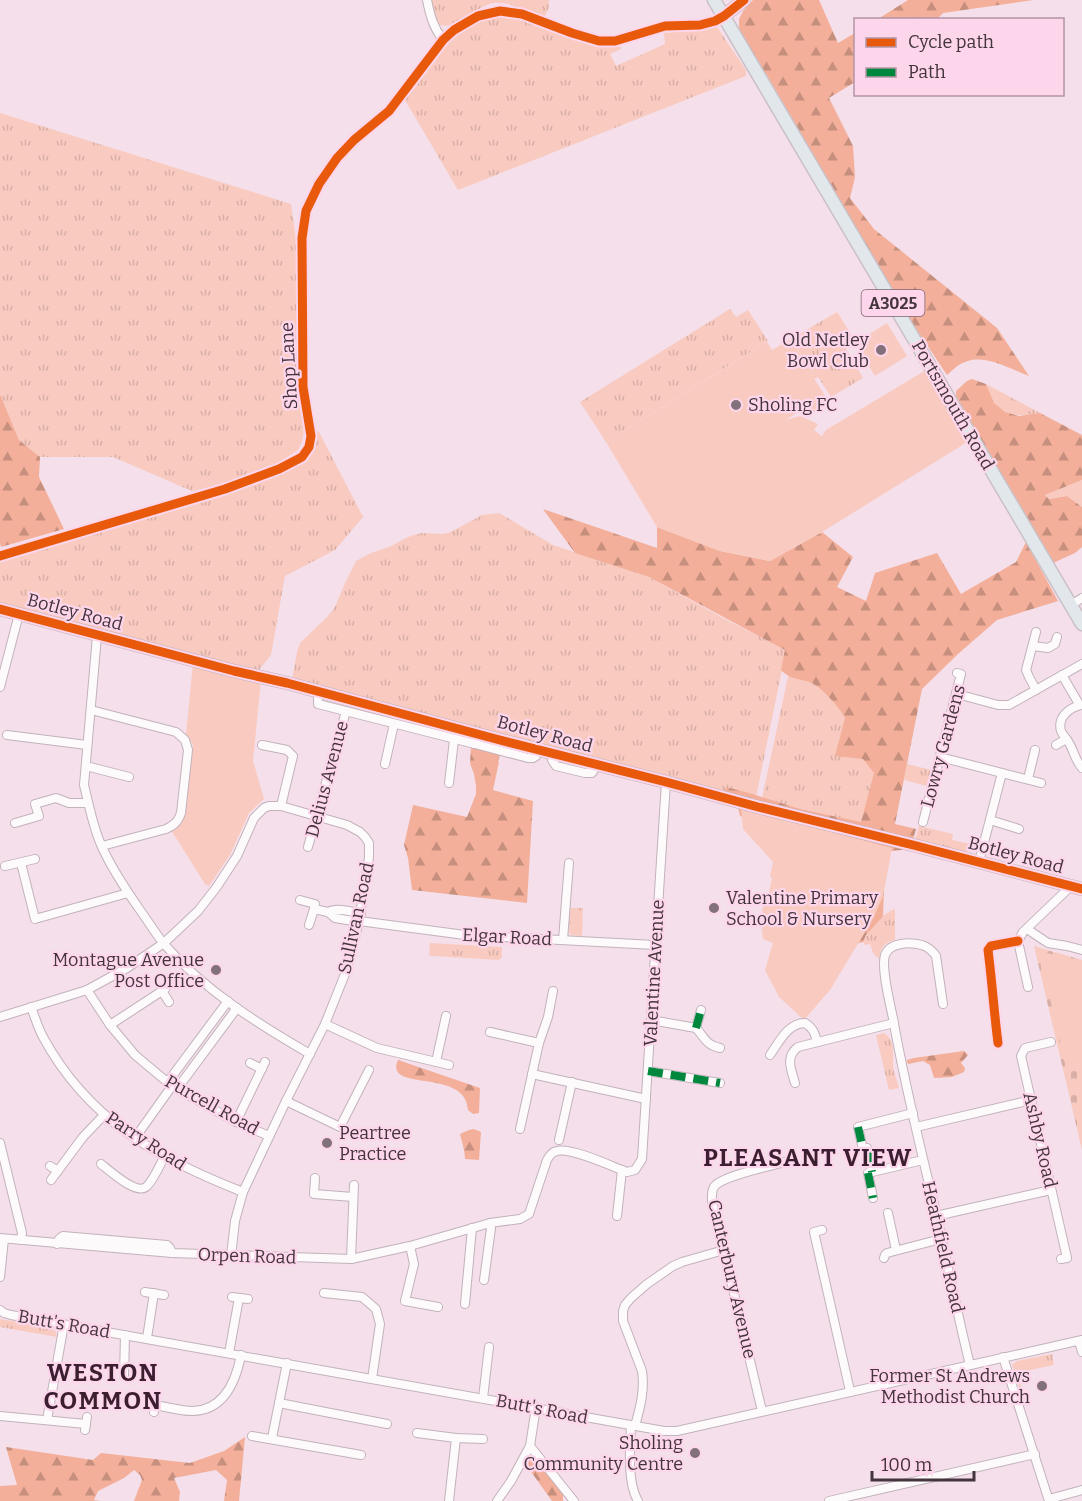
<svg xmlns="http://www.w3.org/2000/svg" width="1082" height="1501" font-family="Bitter,serif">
  <defs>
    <pattern id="grass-tufts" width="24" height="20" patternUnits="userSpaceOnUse" patternTransform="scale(1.5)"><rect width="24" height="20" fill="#f9cbc0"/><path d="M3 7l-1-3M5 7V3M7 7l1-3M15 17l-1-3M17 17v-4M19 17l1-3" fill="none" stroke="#d7afa6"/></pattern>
    <pattern id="forest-firs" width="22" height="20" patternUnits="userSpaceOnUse" patternTransform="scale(1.5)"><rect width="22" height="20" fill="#f3af99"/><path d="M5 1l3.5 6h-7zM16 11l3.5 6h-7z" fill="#c68f7e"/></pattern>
    <pattern id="cemetery-stones" width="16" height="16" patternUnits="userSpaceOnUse" patternTransform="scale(1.5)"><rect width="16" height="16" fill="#f9cbc0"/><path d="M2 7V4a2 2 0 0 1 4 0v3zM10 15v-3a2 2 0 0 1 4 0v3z" fill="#d7afa6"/></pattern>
  </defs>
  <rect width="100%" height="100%" fill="#f4dfea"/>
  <g fill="url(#grass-tufts)">
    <path d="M431,0H549V7L544,18C532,13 508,1 495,3C475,5 460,30 440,25L435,18Z"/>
    <path d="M499,15L521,19L596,45L619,44L621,49L610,54L616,66L665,44L664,33L717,27L746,70V76L458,190L405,100C422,71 442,41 473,24C480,19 491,18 499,15Z"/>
    <polygon points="0,113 291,204 296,240 299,388 304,431 302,442 298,450 278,463 221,485 192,491 113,457 40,457 19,440 0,394"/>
    <polygon points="730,309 736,317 748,310 768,341 606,442 580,402"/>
    <polygon points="837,312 855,340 845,347 863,378 831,397 818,377 814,379 810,372 811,370 791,339"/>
    <path d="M986,384L1040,413C1024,416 1005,418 994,403C990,397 989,390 986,384Z"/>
    <polygon points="318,430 363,517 335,550 285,576 271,655 258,671 0,603 0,560 226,494 281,473 305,461 313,450"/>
    <polygon points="1082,480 1082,507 1067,496 1049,499 1045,495"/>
    <polygon points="499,513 553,545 649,577 723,618 786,650 755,802 292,680 297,652 300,643 327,617 335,607 345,583 356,561 371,553 389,547 408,537 421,533 443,534 451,532 482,515"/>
    <polygon points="793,653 904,707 876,831 761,803"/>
    <polygon points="907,764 931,770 927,786 904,780"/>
    <polygon points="919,826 953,834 952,840 970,844 972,839 979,841 977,847 966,852 915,840"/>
    <polygon points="570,908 583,908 582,936 572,935 569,933"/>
    <path d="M895,909V940C884,942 880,949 879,959L873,953L870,944L865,945L863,942C869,929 881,914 895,909Z"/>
    <polygon points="430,943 502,947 502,957 499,960 432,956 429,955"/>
    <path d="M884,1033C895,1040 893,1053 893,1064C893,1071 897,1080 899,1088L889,1090L876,1035Z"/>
    <polygon points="0,1319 50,1327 56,1332 57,1337 0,1327"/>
    <polygon points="1052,1354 1054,1365 1030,1370 1018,1375 1024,1397 1029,1400 1028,1402 1025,1403 1012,1365 1017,1361"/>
  </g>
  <g fill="url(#forest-firs)">
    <path d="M753,0H819L838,43L855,33V82L829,98L853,146L855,177L850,198L874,229L997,328L1029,376C1011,369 986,355 968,361C959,363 954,369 947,375L905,312L768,77L742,37L739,27V19L743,11Z"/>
    <polygon points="908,0 1033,0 943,13 937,19 878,19"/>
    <polygon points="972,379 986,384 994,403 1005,412 1019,416 1040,413 1082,435 1082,480 1045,495 1049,499 1067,496 1082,507 1082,547 1075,553 1053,563 1043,547 956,396 956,391 967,381"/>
    <polygon points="0,394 19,440 40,457 39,477 64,529 1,547 0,543"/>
    <path d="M543,509L657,548V527L720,551L770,561L822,532L853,557L837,587L866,601L875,573L937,553L961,594L1016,562L1026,542L1058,601L997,620L958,654L922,689L895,824L916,829L913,840L908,839L902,850L891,851L884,888L883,916L866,935L863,942L852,945L746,818L740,816L738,807L729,804L724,793L726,787L749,793L800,809L861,822L874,773L863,759L835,756L845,718C840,708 823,689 812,683C801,678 792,681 781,670L785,650L649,577L575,553Z"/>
    <polygon points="471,747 500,755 498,761 499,762 493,790 533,801 527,903 412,890 408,858 404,845 413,805 467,817 476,794 476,786 474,774 470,763"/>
    <polygon points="964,1051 968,1055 961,1063 965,1068 964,1072 952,1077 934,1078 930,1065 923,1061 908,1064 907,1062 907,1060 914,1058"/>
    <path d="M398,1060L480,1088L479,1113L473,1114L468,1110C466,1067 383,1093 398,1060Z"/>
    <path d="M474,1129L481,1132L479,1160L465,1159C465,1151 462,1142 460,1134L469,1130Z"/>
    <polygon points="245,1437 239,1501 224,1501 227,1480 216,1470 174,1478 180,1492 179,1501 134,1501 142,1480 140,1475 134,1470 124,1478 98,1491 94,1500 101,1501 0,1501 0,1486 17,1485 6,1447 93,1460 101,1453 190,1463 224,1451"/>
    <polygon points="533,1457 563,1494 563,1501 552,1501 527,1466 529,1459"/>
  </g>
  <polygon fill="url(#cemetery-stones)" points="1034,946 1082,960 1082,1150"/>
  <g fill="#f9cbc0">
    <polygon points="887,323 907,356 875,376 855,343"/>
    <polygon points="791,339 811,371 810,372 827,399 821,403 823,407 806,417 801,410 786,420 800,416 818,424 814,430 822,436 826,430 926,370 969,441 822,532 770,561 720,551 657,527 606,442 767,342 772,350"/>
    <polygon points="193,663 261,680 253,761 264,799 249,813 230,855 209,886 205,884 171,830 179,826 184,818 193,745 186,734"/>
    <polygon points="741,808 892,848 883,896 874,917 830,990 804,1020 779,997 765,970 773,943 763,939 761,922 763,920 764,916 762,911 766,893 769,893 772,878 770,876 773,862 743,829"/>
    <polygon points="1039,951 1082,962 1082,1069 1067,1072"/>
  </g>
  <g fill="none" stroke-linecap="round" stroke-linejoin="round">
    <defs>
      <g id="street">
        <path d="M427,0C430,15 433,27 443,40"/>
        <polyline points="0,556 225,489 279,469 302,457 309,447 311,436 303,387 302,238 306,211 319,184 337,158 354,140 389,111 443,40 454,30 478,16 500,11 522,14 572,33 599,41 615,41 665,26 700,25 715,21 724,16"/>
        <polyline points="1071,605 1082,598"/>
        <polyline points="1036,632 1026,670 1029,677 1036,690"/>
        <path d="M97,636L84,785C89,805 93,828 102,847C112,869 126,890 140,910C148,921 155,933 164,944C204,990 258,1024 310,1054"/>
        <polyline points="1033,646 1048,648 1055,644 1057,637"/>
        <polyline points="1062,675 1079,704"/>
        <polyline points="0,687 19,614"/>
        <polyline points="318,691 318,704 475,744 478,734"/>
        <polyline points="957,694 998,705 1009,705 1082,664"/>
        <path d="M1082,705C1070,707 1057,717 1061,731C1063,736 1067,738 1069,743C1074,751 1075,760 1082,768"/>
        <path d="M91,710L176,732L185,740L188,750L181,813C178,822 174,825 166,829L102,846"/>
        <polyline points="7,735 87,745"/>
        <polyline points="475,744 528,758 533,758 536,756 538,750"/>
        <polyline points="262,745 287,750 293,756 281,806"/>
        <polyline points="1056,745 1066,739"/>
        <polyline points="554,754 552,760 556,766 585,773 592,773 597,765"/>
        <polyline points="940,757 1041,783"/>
        <polyline points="385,764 394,724"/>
        <polyline points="86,766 129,777"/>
        <polyline points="1028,779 1035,750"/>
        <polyline points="449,783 454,740"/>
        <polyline points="990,820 1019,829"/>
        <polyline points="923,822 961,674 957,673"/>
        <polyline points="15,823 39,816 35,804 56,798 69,803 88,803"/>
        <polyline points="308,847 346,711"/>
        <polyline points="979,862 1002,773"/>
        <polyline points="21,863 35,919 128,893"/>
        <polyline points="5,866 35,859"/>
        <polyline points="300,900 315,904 314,909"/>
        <polyline points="359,921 465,935 655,945"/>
        <path d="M359,922L335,918L328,912C337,907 350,912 361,913"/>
        <polyline points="309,925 314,909 328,912"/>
        <polyline points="1027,929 1048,943 1067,946 1082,950"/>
        <polyline points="563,940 569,863"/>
        <polyline points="1028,987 1018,941 1023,932 1070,887"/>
        <polyline points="87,990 110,1025 135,1055 172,1086 236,1122 269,1136"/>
        <polyline points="162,991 169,1002"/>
        <path d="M943,1004L936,956C932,950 928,947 922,945C910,942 890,942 885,955C881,968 890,1004 893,1018C904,1082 920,1146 935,1209C947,1261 957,1313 970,1365"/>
        <path d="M31,1007C35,1017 38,1028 43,1037C88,1120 158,1159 243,1192"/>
        <polyline points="0,1017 87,990 127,968 164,943 198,911 216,888 237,856 254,818 264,808 269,806 281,806 347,825 360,832 365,837 369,843 369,857 359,921 347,969 325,1024 286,1101 243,1192 235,1221 231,1256"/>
        <path d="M651,1020L696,1028C705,1038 706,1045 720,1048"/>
        <polyline points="325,1024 377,1048 449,1065"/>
        <polyline points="110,1025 165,989"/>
        <polyline points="696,1028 701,1010"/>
        <polyline points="490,1032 539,1043"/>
        <polyline points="1051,1042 1025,1048 1021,1056 1067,1258 1061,1259"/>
        <path d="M770,1055C779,1042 788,1023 805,1023C813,1028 815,1033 817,1042"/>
        <polyline points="436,1062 446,1016"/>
        <polyline points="250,1063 262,1069"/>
        <polyline points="648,1071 720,1083"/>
        <polyline points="532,1074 646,1099"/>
        <polyline points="167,1083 228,1001"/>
        <path d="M795,1083C791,1069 785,1057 798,1047L894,1023"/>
        <polyline points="177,1089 237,1008"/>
        <polyline points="286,1101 340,1127 369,1070"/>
        <polyline points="236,1122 265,1062"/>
        <polyline points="916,1127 1031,1100"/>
        <polyline points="520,1129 539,1043 548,1017 553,991"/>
        <polyline points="135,1138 172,1086"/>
        <polyline points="559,1140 572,1082"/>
        <polyline points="0,1143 22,1233 21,1240"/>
        <polyline points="862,1145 858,1127 913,1113"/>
        <polyline points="867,1148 872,1172"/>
        <path d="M101,1164C110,1171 136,1195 146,1187C153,1181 160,1165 164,1157"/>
        <polyline points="50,1166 58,1171"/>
        <polyline points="315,1178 314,1194 353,1197"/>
        <polyline points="51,1180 83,1137 104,1115"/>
        <polyline points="873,1198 868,1173 923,1160"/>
        <polyline points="888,1213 896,1250"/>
        <polyline points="617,1216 622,1170"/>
        <polyline points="936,1216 1051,1190"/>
        <polyline points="822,1230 814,1232 850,1391"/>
        <path d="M0,1238L172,1253L351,1259L410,1246L490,1223L520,1219L529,1214L547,1160C550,1155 552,1152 557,1151C570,1147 609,1165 622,1170L627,1172L635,1170L642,1159L666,782"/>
        <polyline points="57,1244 59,1239 63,1236 167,1245 170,1248 172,1253"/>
        <polyline points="410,1246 414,1264 405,1301 438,1307"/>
        <polyline points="884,1258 885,1255 887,1253 941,1239"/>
        <polyline points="351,1259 354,1185"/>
        <polyline points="0,1277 4,1239"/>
        <polyline points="484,1280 491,1228 490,1223"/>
        <polyline points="145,1292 164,1295"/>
        <polyline points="324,1293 362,1297 376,1309 380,1324 372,1379"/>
        <polyline points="232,1297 248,1299"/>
        <polyline points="465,1304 472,1228"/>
        <polyline points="0,1310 4,1313 11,1315 664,1431 677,1431 1082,1340"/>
        <polyline points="147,1338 154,1293"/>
        <polyline points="1079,1341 1082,1352"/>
        <polyline points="229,1353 239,1298"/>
        <polyline points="1003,1357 1049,1501"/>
        <polyline points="124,1376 125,1335"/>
        <polyline points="483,1398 489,1347"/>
        <polyline points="279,1403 387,1424"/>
        <path d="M762,1411L712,1201C712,1197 711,1192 714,1187C721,1176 771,1166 785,1162"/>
        <path d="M154,1412L155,1405C167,1407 181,1411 193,1411C224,1410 236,1381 241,1355"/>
        <polyline points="0,1416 86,1424"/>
        <polyline points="47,1420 64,1324"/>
        <path d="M631,1426C630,1447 627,1483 638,1501"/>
        <path d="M635,1426C640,1408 645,1390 642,1371L623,1321V1311L625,1305L631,1298L647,1284L673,1266L682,1262L724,1250"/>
        <polyline points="85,1430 87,1417"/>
        <polyline points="417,1433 456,1438 483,1439"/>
        <polyline points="252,1436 361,1455"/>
        <polyline points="272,1438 287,1363"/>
        <polyline points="530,1446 574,1501"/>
        <polyline points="1049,1499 1082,1490"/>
        <polyline points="449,1501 456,1438"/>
        <polyline points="497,1501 511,1481 530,1446 536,1407"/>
        <polyline points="829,1501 1035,1454"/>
      </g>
      <g id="secondary">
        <polyline points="724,16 744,0"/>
        <polyline points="0,609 234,671 287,683 496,739 666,782 758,807 913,845 1082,889"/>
      </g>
      <polyline id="primary" points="714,0 1082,624"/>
    </defs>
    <use href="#street" stroke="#c2b2bb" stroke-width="10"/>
    <use href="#secondary" stroke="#c2b2bb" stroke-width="14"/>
    <use href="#primary" stroke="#cbc0c6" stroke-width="15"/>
    <use href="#street" stroke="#fdfafc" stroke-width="8"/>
    <use href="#secondary" stroke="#fdfafc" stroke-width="10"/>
    <use href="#primary" stroke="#e1e7eb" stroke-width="12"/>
    <g stroke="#00873e" stroke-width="8" stroke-dasharray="15 8" stroke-linecap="butt">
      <polyline points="696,1028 701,1010"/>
      <polyline points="648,1071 720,1083"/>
      <polyline points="858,1127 862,1145"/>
      <polyline points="867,1148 872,1172"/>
      <polyline points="868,1173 873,1198"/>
    </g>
    <defs>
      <g id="cycleway">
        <polyline points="0,556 225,489 279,469 302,457 309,447 311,436 303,387 302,238 306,211 319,184 337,158 354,140 389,111 443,40 454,30 478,16 500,11 522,14 572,33 599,41 615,41 665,26 700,25 715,21 724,16 744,0"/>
        <polyline points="0,609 234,671 287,683 496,739 666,782 758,807 913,845 1082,889"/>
        <path d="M998,1043C994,1012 992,981 988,950L991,946L1018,941"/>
      </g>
    </defs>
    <use href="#cycleway" stroke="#fdd6eb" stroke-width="13"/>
    <use href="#cycleway" stroke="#e8590c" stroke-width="9"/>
  </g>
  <g fill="#82707a" stroke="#fdd6eb" stroke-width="2">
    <circle cx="881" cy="350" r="6"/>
    <circle cx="736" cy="405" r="6"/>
    <circle cx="714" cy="908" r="6"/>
    <circle cx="216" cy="970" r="6"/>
    <circle cx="327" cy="1143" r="6"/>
    <circle cx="1042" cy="1386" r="6"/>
    <circle cx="695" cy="1453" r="6"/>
  </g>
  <g text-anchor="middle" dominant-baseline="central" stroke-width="4.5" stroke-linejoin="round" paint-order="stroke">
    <rect fill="#fdd6eb" stroke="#7c6571" stroke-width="1.5" x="861.5" y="290" width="63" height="26" rx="4.5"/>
    <g font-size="16" font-weight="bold" fill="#44343d">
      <text x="893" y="303">A3025</text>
    </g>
    <g font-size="18" fill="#44343d" stroke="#fdd6eb" text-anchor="end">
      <text x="869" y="340">Old Netley<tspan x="869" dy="21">Bowl Club</tspan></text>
      <text x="748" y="405" text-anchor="start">Sholing FC</text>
      <text x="726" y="898" text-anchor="start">Valentine Primary<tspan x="726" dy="21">School &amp; Nursery</tspan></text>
      <text x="204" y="960">Montague Avenue<tspan x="204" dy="21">Post Office</tspan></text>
      <text x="339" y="1133" text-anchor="start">Peartree<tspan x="339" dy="21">Practice</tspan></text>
      <text x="1030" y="1376">Former St Andrews<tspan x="1030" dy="21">Methodist Church</tspan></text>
      <text x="683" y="1443">Sholing<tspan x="683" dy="21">Community Centre</tspan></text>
    </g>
    <g font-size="18" fill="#44343d" stroke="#fdd6eb">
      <text transform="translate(289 366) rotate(-93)">Shop Lane</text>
      <text transform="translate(953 405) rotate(60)">Portsmouth Road</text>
      <text transform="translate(75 612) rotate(15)">Botley Road</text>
      <text transform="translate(545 734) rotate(15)">Botley Road</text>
      <text transform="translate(943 746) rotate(-75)">Lowry Gardens</text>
      <text transform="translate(327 779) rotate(-75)">Delius Avenue</text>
      <text transform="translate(1016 855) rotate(15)">Botley Road</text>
      <text transform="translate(356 918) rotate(-78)">Sullivan Road</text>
      <text transform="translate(507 937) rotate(3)">Elgar Road</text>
      <text transform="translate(654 973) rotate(-87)">Valentine Avenue</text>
      <text transform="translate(212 1105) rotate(29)">Purcell Road</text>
      <text transform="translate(1040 1140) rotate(77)">Ashby Road</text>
      <text transform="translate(146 1141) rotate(33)">Parry Road</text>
      <text transform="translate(943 1247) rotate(77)">Heathfield Road</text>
      <text transform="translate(247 1256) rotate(2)">Orpen Road</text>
      <text transform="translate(732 1279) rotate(77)">Canterbury Avenue</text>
      <text transform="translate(64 1324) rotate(10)">Butt's Road</text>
      <text transform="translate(542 1409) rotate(11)">Butt's Road</text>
    </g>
    <g font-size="24" font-weight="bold" letter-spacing="1.5" fill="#3b1e2f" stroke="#fdd6eb">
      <text x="808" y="1158">PLEASANT VIEW</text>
      <text x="103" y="1373">WESTON<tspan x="103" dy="28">COMMON</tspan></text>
    </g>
  </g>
  <rect x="854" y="18" width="210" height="78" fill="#fdd6eb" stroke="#b395a5" stroke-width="1.5"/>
  <rect x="866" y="38" width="30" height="9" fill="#e8590c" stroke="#b395a5" stroke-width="1.5"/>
  <text x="908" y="48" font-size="18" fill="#44343d">Cycle path</text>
  <rect x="866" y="68" width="30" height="9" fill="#00873e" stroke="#b395a5" stroke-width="1.5"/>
  <text x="908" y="78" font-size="18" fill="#44343d">Path</text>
  <path d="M872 1471v9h102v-9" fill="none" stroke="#44343d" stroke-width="3"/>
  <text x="881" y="1471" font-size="18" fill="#44343d" stroke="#fdd6eb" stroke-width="4.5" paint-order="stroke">100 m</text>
</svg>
